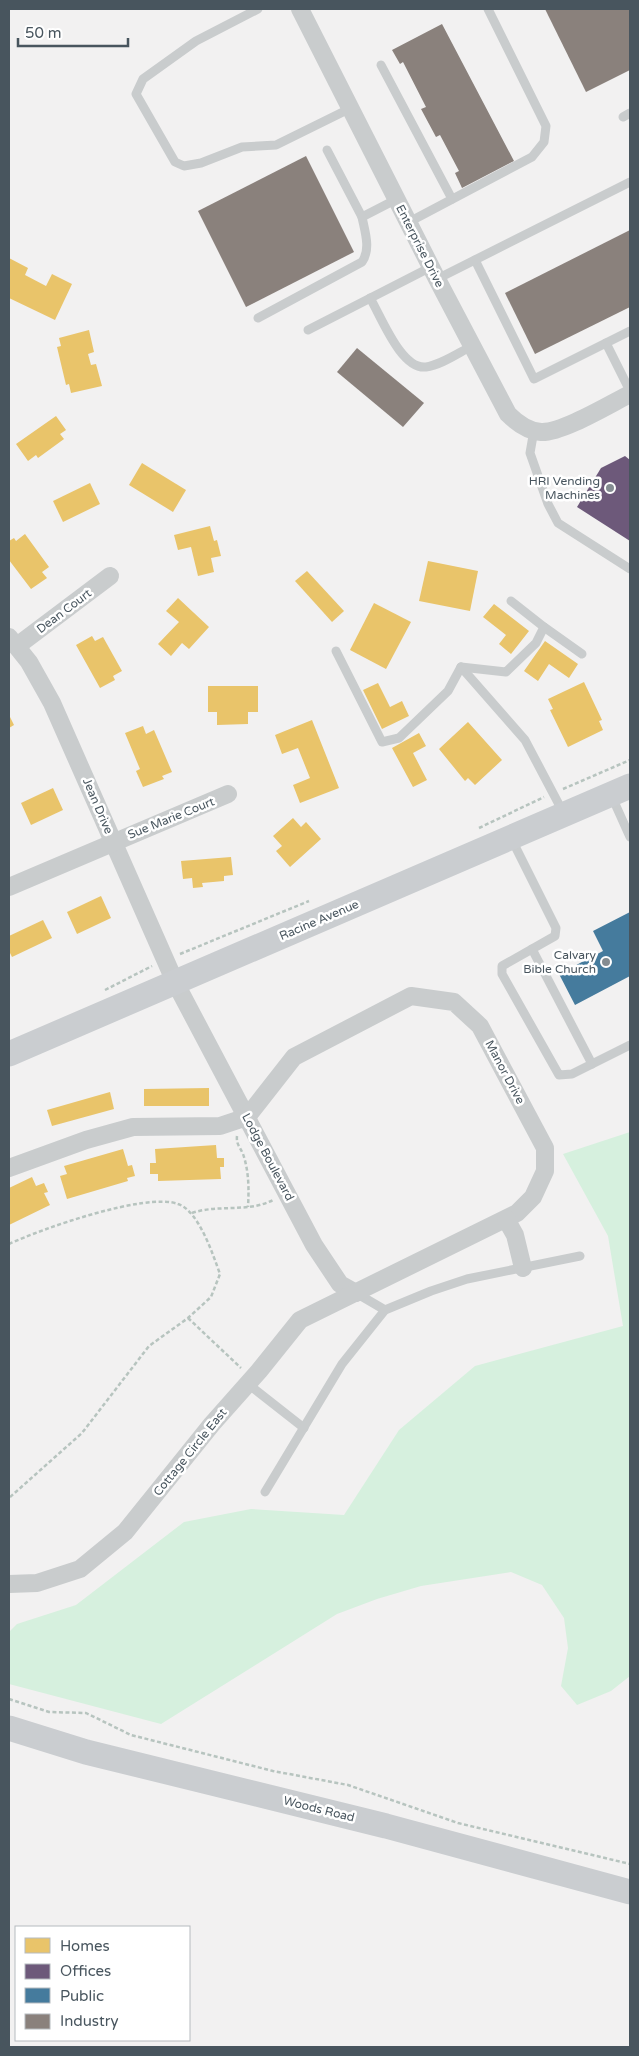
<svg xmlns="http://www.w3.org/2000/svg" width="639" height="2056" font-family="'Varela Round',sans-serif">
  <rect width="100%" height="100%" fill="#f2f1f1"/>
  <polygon fill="#d6f0de" points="630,1132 630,1676 611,1691 577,1705 561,1686 568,1648 564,1618 542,1585 511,1572 421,1586 377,1599 337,1614 161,1724 9,1684 9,1632 17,1624 76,1605 184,1522 251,1509 344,1515 399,1430 475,1366 623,1326 608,1236 563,1154"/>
  <g fill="#e9c46a">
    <polygon points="9,258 28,268 25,275 46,286 52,274 72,284 55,320 9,298"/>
    <polygon points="89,330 94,352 88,354 91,365 96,364 102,386 71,393 69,384 66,385 57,347 61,346 59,338"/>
    <polygon points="56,416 66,430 60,434 64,439 38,458 36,455 28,461 16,444"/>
    <polygon points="142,463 186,490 173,512 129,485"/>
    <polygon points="90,483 100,504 63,522 53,501"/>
    <polygon points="210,526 214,541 217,540 221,556 211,558 214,572 198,576 191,547 178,550 174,535"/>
    <polygon points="25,534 49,567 42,572 47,578 31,589 9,560 9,541 14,538 16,541"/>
    <polygon points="428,561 478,571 470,611 419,601"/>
    <polygon points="307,571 344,611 332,622 295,581"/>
    <polygon points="178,598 209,627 189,649 182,643 171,656 158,644 179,622 166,611"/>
    <polygon points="374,603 411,622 386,669 350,650"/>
    <polygon points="494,604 529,631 511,654 499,644 506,635 483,617"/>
    <polygon points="92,636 95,641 103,637 122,671 113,676 115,680 100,688 76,645"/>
    <polygon points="545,641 578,664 569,678 549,664 538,681 524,671"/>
    <polygon points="584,682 602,720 599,721 603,730 568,747 550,710 553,709 548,699"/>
    <polygon points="378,683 390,707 402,701 409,716 382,729 363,690"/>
    <polygon points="208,686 258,686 258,712 248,712 248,724 217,725 217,712 208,712"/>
    <polygon points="9,715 14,725 9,728"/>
    <polygon points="312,720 339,788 300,803 293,785 310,778 298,748 282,754 275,735"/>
    <polygon points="468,722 502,760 475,785 468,778 465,781 439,749"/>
    <polygon points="143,726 146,734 154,730 172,772 162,776 164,779 143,787 136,771 140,769 125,733"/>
    <polygon points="419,733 426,746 413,753 427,780 413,787 392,748"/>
    <polygon points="53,788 63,810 31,825 21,803"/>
    <polygon points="293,818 301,827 306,822 321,839 290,867 276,851 282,846 273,836"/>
    <polygon points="231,857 233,875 224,876 224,881 202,883 203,887 193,888 192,878 183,879 181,861"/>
    <polygon points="101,896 111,918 77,934 67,912"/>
    <polygon points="43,920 52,938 12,957 9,951 9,936"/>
    <polygon points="209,1088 209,1106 144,1106 144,1089"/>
    <polygon points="110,1092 114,1109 52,1126 47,1110"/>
    <polygon points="216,1145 217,1158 224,1158 224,1167 220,1167 221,1179 158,1181 158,1174 150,1174 150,1163 156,1163 155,1149"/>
    <polygon points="123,1149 128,1166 132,1165 135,1176 127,1178 128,1181 67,1199 60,1176 67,1174 64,1166"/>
    <polygon points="32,1177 36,1186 44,1183 48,1192 44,1193 50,1205 9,1225 9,1188"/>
  </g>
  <polygon fill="#6d597a" points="625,456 630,460 630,541 577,507 601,468"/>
  <polygon fill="#457b9d" points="630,912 630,976 575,1005 559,974 603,951 593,931"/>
  <g fill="#8a817c">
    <polygon points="545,9 630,9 630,70 586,92"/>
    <polygon points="442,24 514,161 462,188 455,173 459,171 440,135 436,137 421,109 426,107 403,62 400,64 392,50"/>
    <polygon points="306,156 354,252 246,307 198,211"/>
    <polygon points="630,230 630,307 535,354 505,293"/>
    <polygon points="357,348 424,403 403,427 337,372"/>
  </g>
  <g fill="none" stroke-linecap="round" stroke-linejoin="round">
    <g stroke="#b7c4bf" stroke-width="2.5" stroke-dasharray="4 2.5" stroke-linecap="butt">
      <polyline points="563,789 630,760"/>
      <polyline points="479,828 544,797"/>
      <polyline points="180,954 309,901"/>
      <polyline points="105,990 152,966"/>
      <path d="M237,1136C236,1144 240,1147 243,1154C249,1171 249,1190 248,1207"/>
      <path d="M192,1213C218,1204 248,1213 273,1200"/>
      <path d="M9,1244C41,1229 146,1192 178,1204C199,1211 213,1255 220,1274L211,1297L188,1318L149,1346L82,1433L9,1498"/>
      <polyline points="188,1318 241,1368"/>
      <polyline points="9,1699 49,1712 86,1713 131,1735 273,1771 348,1785 458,1823 630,1864"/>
    </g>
    <g stroke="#c9cccd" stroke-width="9">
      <polyline points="258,9 196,41 143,79 136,94 175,162 184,166 201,163 242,147 276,145 351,108"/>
      <polyline points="381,65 452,199"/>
      <polyline points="623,117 630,113"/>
      <polyline points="327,150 362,217 397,199"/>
      <polyline points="409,222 532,157 544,142 546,126 488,9"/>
      <polyline points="475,260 534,379 630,331"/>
      <polyline points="437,279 630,182"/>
      <path d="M370,298C381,316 401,370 426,367C441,365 458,353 472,346"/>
      <path d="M258,318L362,262C371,249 365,232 362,217"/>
      <polyline points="308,330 431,267"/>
      <polyline points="606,343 630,391"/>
      <polyline points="534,430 530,453 548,504 558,523 630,569"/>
      <polyline points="544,627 582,654"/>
      <polyline points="336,651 382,742 399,738 448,691 461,667"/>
      <polyline points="461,667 525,740 564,814"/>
      <polyline points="461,667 506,672 536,643 544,627 511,601"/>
      <polyline points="612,797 630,837"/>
      <polyline points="512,840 556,928 555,936 502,966 502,974 559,1075 572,1074 630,1045"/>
      <polyline points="532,949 592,1064"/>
      <polyline points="356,1293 385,1310"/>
      <polyline points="248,1384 304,1428"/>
      <polyline points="265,1492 342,1364 385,1310 431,1291 467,1279 580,1256"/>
    </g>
    <g stroke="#c9cccd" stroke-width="18">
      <path d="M300,9L437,279L508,414C517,423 528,431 541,432C562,433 610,404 630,394"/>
      <polyline points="9,637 29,662 52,703 175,982 314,1245 340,1284 356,1293"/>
      <polyline points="17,646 110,576"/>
      <polyline points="9,887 228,794"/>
      <polyline points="9,1168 86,1140 133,1127 220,1126 247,1117 294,1057 411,996 454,1002 480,1026 545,1148 545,1171 533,1197 517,1213 300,1320 259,1371 212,1424 125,1532 80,1569 37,1583 9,1584"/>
      <polyline points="506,1219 515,1235 523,1268"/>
    </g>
    <g stroke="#cacdd0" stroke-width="25">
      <polyline points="9,1054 630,786"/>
      <polyline points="9,1728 86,1752 386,1826 630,1892"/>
    </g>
  </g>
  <g fill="#848c91" stroke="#fff" stroke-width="2">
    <circle cx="610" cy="488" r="5"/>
    <circle cx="606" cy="962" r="5"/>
  </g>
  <g text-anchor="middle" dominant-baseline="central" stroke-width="5" stroke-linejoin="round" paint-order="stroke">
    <g font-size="12" fill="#48555e" stroke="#fff">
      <text transform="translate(420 246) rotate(63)">Enterprise Drive</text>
      <text transform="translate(64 611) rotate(-37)">Dean Court</text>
      <text transform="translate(98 806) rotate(67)">Jean Drive</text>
      <text transform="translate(171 818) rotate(-22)">Sue Marie Court</text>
      <text transform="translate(319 920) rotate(-23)">Racine Avenue</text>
      <text transform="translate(505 1072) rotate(62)">Manor Drive</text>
      <text transform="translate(268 1157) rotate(62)">Lodge Boulevard</text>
      <text transform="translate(190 1452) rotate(-51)">Cottage Circle East</text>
      <text transform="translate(319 1809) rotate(14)">Woods Road</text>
    </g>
    <g font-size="12" fill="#48555e" stroke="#fff" text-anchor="end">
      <text x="600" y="481">HRI Vending<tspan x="600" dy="14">Machines</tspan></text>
      <text x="596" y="955">Calvary<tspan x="596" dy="14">Bible Church</tspan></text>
    </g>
  </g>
  <rect width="639" height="2056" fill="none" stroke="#48555e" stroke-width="20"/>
  <rect x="15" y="1926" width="175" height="115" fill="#ffffff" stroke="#b6bbbf"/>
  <rect x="25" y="1938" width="25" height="15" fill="#e9c46a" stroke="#b6bbbf"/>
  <text x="60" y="1951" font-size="15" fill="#48555e">Homes</text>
  <rect x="25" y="1964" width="25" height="15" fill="#6d597a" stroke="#b6bbbf"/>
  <text x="60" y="1976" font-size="15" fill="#48555e">Offices</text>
  <rect x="25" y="1988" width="25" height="15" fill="#457b9d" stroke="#b6bbbf"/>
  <text x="60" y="2001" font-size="15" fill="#48555e">Public</text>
  <rect x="25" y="2014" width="25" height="15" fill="#8a817c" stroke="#b6bbbf"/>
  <text x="60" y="2026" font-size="15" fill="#48555e">Industry</text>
  <path d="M18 38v8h110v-8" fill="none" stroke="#48555e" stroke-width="2.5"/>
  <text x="25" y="38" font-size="15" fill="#48555e" stroke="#ffffff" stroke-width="4" paint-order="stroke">50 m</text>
</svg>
